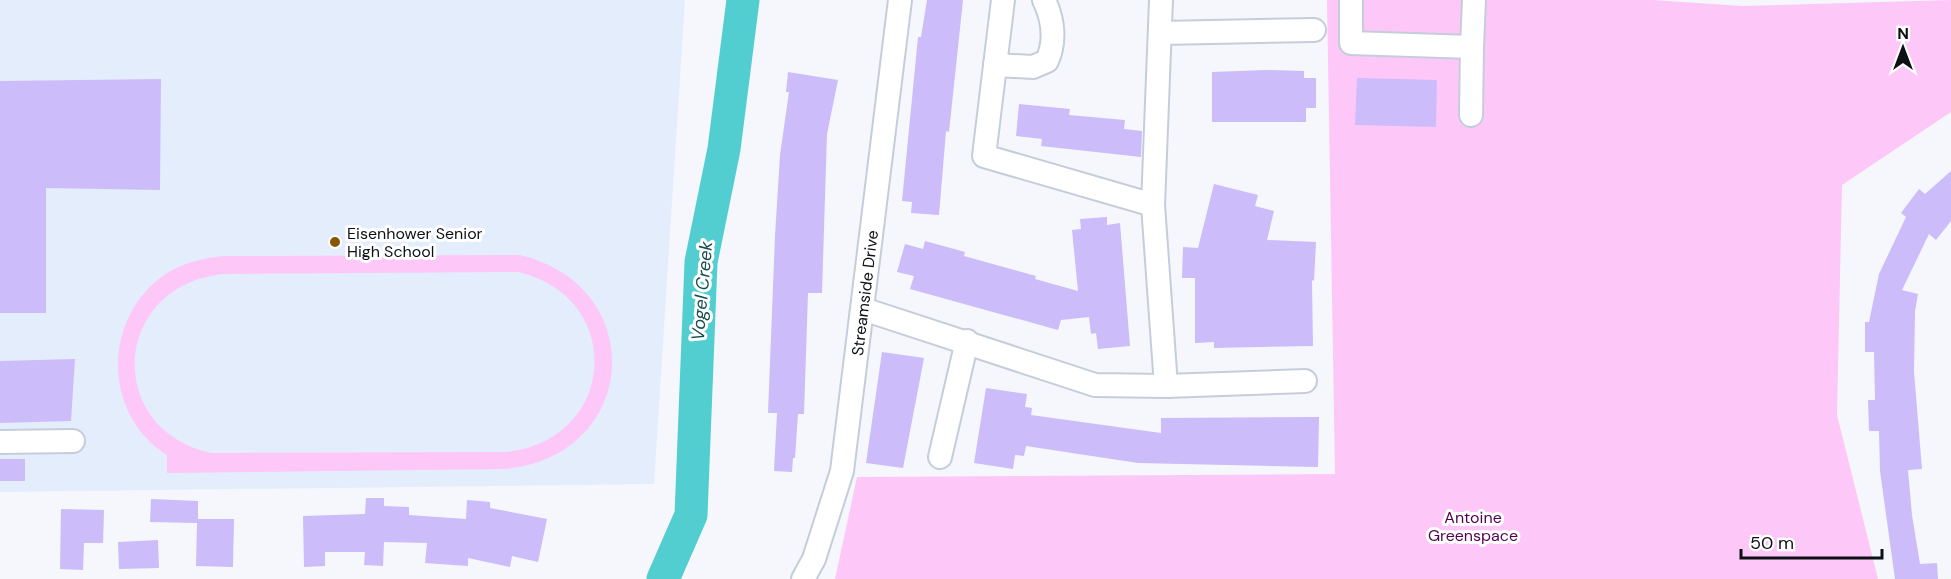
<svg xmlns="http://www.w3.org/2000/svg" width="1951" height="579" font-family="'DM Sans',sans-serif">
  <rect width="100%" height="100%" fill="#f5f7fd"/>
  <polygon fill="#e4edfc" points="0,0 685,0 654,484 0,492"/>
  <g fill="#fdc8f8" fill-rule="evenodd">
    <polygon points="1327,0 1653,0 1742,6 1951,0 1951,112 1842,185 1837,415 1878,579 835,579 857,477 1335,474"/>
    <path d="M520,255C651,286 639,457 505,469L167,473V455C104,416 102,323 160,278C178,264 201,258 224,256ZM518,272C627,297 617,442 505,452L211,453C102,429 113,284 224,274Z"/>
  </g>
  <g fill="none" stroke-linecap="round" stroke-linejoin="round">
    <polyline stroke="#52ced1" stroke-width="33" points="663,579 691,515 701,262 724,149 743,0"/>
  </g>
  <g fill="#ccbcfa">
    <polygon points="927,0 963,0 949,132 946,131 939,215 911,213 912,202 902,201 918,37 921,37"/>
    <polygon points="1266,70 1304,71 1304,78 1316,78 1316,108 1306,108 1306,122 1212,122 1212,72"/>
    <polygon points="788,72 838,80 827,134 822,293 808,293 804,414 798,414 795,458 793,458 792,472 774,471 777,413 768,413 775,236 780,155 789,92 786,92"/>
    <polygon points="1357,78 1437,80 1436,127 1355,125"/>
    <polygon points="161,79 160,190 46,188 46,313 0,313 0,81"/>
    <polygon points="1019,104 1070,109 1069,115 1125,120 1124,129 1142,131 1141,157 1041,146 1042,139 1016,136"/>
    <polygon points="1951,171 1951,221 1936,240 1929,234 1902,290 1918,294 1915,311 1914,372 1922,469 1908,470 1912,515 1920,564 1937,563 1938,579 1895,579 1880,471 1879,431 1869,431 1868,400 1875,400 1874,352 1865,352 1865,322 1869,322 1879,274 1906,217 1901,213 1919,189 1925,194"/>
    <polygon points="1214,184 1258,195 1255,206 1274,211 1267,240 1316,242 1314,281 1312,280 1313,346 1214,348 1214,342 1195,343 1195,278 1182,278 1183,247 1198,248"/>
    <polygon points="1107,217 1107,225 1120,223 1130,346 1098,349 1096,333 1091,334 1089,317 1061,320 1058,330 910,289 914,276 897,272 905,244 923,249 925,241 965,252 964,256 1036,276 1035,279 1078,291 1072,230 1081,229 1080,219"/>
    <polygon points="882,352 924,358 903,468 866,463"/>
    <polygon points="75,359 71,421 0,423 0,361"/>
    <polygon points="986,388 1027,394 1025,407 1032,408 1031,415 1161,433 1161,418 1319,417 1318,467 1138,463 1026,446 1024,456 1015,455 1013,469 974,463"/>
    <rect x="0" y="459" width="25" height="22"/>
    <polygon points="366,498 384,498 384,506 409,507 409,515 466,519 467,500 490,502 490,508 547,519 538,562 512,556 510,567 468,558 468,566 425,563 427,543 384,542 383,566 364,565 365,552 325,552 325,566 304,567 303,516 365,514"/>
    <polygon points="151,499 198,501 198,519 234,519 233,567 196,566 197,523 150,522"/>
    <polygon points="61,509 104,510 103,543 84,543 83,570 60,569"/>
    <polygon points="158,540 159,568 119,569 118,542"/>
  </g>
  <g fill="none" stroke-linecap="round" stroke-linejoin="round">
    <defs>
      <g id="minor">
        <polyline points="1003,0 984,156 1153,205"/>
        <polyline points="1161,0 1153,205 1166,386"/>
        <polyline points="1351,0 1351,43 1472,47 1474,0"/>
        <polyline points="1161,33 1314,30"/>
        <path d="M995,65L1033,67L1047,61C1056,41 1053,19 1044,0"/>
        <polyline points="1471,115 1472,47"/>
        <polyline points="863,309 1095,385 1166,386 1305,381"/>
        <polyline points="0,442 73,441"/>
        <polyline points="940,457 967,341"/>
        <polyline points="803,579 814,559 842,471 900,0"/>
      </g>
    </defs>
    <use href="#minor" stroke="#c6cdda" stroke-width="26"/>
    <use href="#minor" stroke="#fff" stroke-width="22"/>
  </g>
  <circle fill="#8a5504" stroke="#fff" stroke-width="2" cx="335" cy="242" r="6"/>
  <g text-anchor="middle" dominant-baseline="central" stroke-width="6" stroke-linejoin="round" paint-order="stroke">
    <g font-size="16" fill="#0d1014" stroke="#fff" text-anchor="start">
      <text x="347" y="233">Eisenhower Senior<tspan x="347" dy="18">High School</tspan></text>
    </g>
    <g font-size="16" fill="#0d1014" stroke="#fff">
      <text transform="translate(865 293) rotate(-83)">Streamside Drive</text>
    </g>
    <g font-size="16" fill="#510150" stroke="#fff">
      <text x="1473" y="517">Antoine<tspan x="1473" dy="18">Greenspace</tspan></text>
    </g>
    <g font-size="18" font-style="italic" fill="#174d4f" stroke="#fff">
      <text transform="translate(702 291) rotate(-85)">Vogel Creek</text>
    </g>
  </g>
  <g transform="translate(1903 48)" stroke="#ffffff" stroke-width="4.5" paint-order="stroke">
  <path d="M0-4.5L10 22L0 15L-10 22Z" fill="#0d1014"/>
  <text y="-9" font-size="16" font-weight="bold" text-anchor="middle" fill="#0d1014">N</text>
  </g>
  <path d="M1741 549v9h141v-9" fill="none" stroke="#0d1014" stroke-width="3"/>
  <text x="1750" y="549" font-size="18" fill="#0d1014" stroke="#ffffff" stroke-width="4.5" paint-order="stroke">50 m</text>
</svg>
